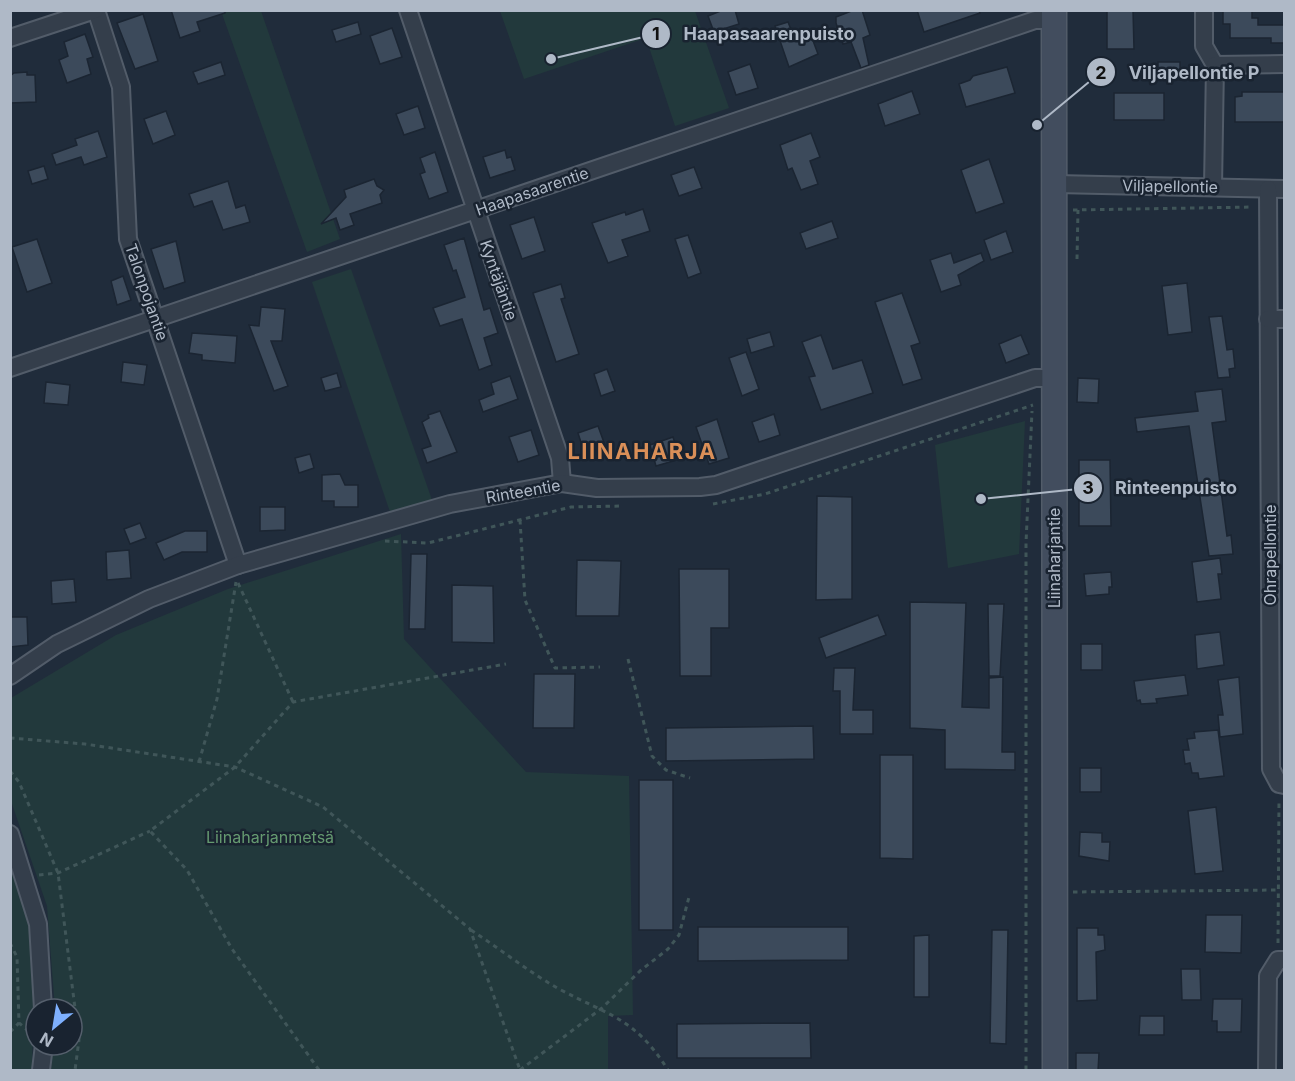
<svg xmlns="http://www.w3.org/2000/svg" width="1295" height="1081" font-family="Inter,sans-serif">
  <rect width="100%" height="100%" fill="#202c3b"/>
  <g fill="#22393c">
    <polygon points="221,11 261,11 340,239 307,252"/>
    <polygon points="500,11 695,11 729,108 675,126 646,38 524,79"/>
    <polygon points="351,269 432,500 390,512 312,282"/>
    <polygon points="1025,421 1019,554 948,568 935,445"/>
    <polygon points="401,534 404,639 526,772 629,776 633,1015 608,1016 608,1070 51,1070 53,1045 72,1045 72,1009 55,1009 47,906 11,801 11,698 116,635 228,589"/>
    <polygon points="10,860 29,921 34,961 32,1070 11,1070"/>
  </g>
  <g fill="#3c4a5b" stroke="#1b2532" stroke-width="1.5">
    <polygon points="171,10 225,10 225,13 197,22 200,31 180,38"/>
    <polygon points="723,10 735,10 739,24 714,32 708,16"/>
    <polygon points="854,10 862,10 870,35 863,38 869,65 861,68 851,42 843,44 836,23 836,17"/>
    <polygon points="917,10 979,10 980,13 924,32"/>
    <polygon points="1107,10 1133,10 1134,49 1107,49"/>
    <polygon points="1223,10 1252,10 1252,18 1258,18 1258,25 1284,25 1284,43 1271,43 1271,38 1230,38 1230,24 1223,24"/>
    <polygon points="143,14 158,61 135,69 117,23"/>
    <polygon points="358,22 361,34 336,42 332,30"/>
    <polygon points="788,22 794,37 803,34 805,41 812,38 818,54 789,67 775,26"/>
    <polygon points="392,28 402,57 380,64 370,36"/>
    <polygon points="85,34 93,57 87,59 91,74 67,83 59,60 68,56 64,42"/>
    <polygon points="221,62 225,75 198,84 193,72"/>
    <rect x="1158" y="62" width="22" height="18"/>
    <polygon points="750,64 758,88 736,95 728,72"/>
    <polygon points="1007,67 1015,93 966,107 959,84 970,80 973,76"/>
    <polygon points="27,72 27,75 35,75 36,102 10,103 10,76 14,73"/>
    <polygon points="912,91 920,114 885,126 878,104"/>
    <polygon points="1242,92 1284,92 1284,122 1235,122 1235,97 1242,96"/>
    <rect x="1114" y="93" width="50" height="27"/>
    <polygon points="418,106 425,128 404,135 396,114"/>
    <polygon points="166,111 175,135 153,144 144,119"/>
    <polygon points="98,131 107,157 84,165 81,157 56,165 52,154 77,145 75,139"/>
    <polygon points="811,133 820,157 810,161 818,184 801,190 792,168 788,170 780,145"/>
    <polygon points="505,150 507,158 511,157 515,170 490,178 483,157"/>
    <polygon points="435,152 448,192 429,199 420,174 425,172 420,158"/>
    <polygon points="989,159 1004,203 976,213 961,170"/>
    <polygon points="44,166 48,179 32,184 28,171"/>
    <polygon points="694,167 702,188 679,196 671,175"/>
    <polygon points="374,179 377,186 384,190 380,195 382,203 350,214 354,225 340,230 336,218 321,224 346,197 344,190"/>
    <polygon points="228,181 236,208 245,205 250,222 223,230 212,201 194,207 189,194"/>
    <polygon points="643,209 650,231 622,240 628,256 608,263 592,223 625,212 626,215"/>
    <polygon points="534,217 545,251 522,259 510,225"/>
    <polygon points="832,221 838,238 806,249 800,233"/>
    <polygon points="1006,231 1013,252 991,260 984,240"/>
    <polygon points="688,235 701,273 688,278 675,239"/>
    <polygon points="464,238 484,310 490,308 498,333 484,338 492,365 479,370 462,319 440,326 433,308 465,297 456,270 453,271 444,245"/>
    <polygon points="37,239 52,283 27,292 12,247"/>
    <polygon points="176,241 185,282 164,289 151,249"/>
    <polygon points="951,253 954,263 981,253 984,261 958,275 961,285 941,292 930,260"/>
    <polygon points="123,276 131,300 117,305 111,281"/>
    <polygon points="1187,283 1192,332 1168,335 1162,286"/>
    <polygon points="561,284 565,298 561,299 579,354 556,362 533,293"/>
    <polygon points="902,293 920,343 911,346 922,379 903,385 875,302"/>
    <polygon points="261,307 285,309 282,341 271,341 288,386 274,391 249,325 259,326"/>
    <polygon points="1222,316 1227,350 1233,349 1235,368 1229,369 1230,377 1218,378 1209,317"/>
    <polygon points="770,332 774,346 751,353 747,339"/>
    <polygon points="192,333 237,336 235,363 202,360 202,355 189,353"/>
    <polygon points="821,335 833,369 862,360 873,393 821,410 809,377 815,376 802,342"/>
    <polygon points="1021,335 1029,354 1006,363 999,344"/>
    <polygon points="746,352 759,389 742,396 729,358"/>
    <polygon points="123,362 147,365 144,385 121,382"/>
    <polygon points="607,369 615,391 601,396 594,374"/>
    <polygon points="337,373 341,387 325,391 321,378"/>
    <polygon points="510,376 518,399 483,412 479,400 494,394 491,383"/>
    <polygon points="1078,378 1099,379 1098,403 1077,402"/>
    <polygon points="46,382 70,385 68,405 44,403"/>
    <polygon points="1222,389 1226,421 1212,423 1227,536 1231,535 1233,554 1209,556 1189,426 1137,432 1135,418 1198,411 1195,392"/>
    <polygon points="440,411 457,452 427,463 422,449 431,446 422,422 429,418 428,415"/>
    <polygon points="774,414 780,435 759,442 752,422"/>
    <polygon points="717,419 729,458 709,464 696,427"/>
    <polygon points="598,426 606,448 585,455 578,433"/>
    <polygon points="531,430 539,455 518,462 509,437"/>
    <polygon points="673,437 680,459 656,466 650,445"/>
    <polygon points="310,454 314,468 299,473 295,458"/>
    <polygon points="1079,460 1110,460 1111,526 1079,526"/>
    <polygon points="340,474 345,485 358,485 358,507 334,507 334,501 322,501 322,475"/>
    <polygon points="817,496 852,497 852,599 816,600"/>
    <polygon points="260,507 285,507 285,530 260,531"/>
    <polygon points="140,523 146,538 130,544 124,529"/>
    <polygon points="185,531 207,531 207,552 182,552 164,560 156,543"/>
    <polygon points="129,550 131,578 107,580 106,552"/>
    <polygon points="411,554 427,554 425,629 409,629"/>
    <polygon points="1220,558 1222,574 1218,574 1221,599 1197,602 1192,562"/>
    <polygon points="577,560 621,561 619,616 576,616"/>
    <polygon points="679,569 729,569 729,628 711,628 711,676 680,676"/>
    <polygon points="1111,572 1112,587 1109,587 1109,594 1086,596 1084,574"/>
    <polygon points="74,579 76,602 52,604 51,581"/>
    <polygon points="452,585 493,586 494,643 452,642"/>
    <polygon points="910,602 966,603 962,707 989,708 989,678 1003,677 1002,752 1015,752 1015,770 945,769 945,730 910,728"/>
    <polygon points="988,604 1004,604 1000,676 989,676"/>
    <polygon points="878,615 886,635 826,658 819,638"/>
    <polygon points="10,617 27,617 28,645 10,647"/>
    <polygon points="1220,632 1224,665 1197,669 1195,635"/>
    <rect x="1081" y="644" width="21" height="26"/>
    <polygon points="834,668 855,668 853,710 873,710 873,734 840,734 840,691 833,691"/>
    <polygon points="534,674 575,674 574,728 533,728"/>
    <polygon points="1185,675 1188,695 1156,699 1157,703 1141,704 1140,700 1137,701 1134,681"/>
    <polygon points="1239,677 1243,734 1220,737 1218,715 1223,715 1218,680"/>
    <polygon points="813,726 814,759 666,761 666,728"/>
    <polygon points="1218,730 1224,776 1199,779 1198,773 1192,773 1190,763 1185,764 1183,750 1189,750 1187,739 1195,738 1194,732"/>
    <polygon points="880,755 913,755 913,859 880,858"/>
    <rect x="1080" y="768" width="21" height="24"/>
    <rect x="639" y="780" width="34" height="150"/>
    <polygon points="1216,807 1223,871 1195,874 1188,811"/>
    <polygon points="1080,832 1102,833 1102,842 1110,842 1109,861 1079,856"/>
    <polygon points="1206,915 1242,915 1241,953 1205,952"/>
    <polygon points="698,927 848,927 848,960 698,961"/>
    <polygon points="1077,928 1098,928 1098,935 1104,935 1105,950 1096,952 1097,1000 1077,1001"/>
    <polygon points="992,930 1008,930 1006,1044 990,1043"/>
    <polygon points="929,935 929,997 914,997 914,936"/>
    <polygon points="1181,969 1200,969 1201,1000 1182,1000"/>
    <polygon points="1213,999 1242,999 1241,1032 1217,1032 1217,1021 1212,1021"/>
    <polygon points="1140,1016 1164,1016 1164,1035 1139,1035"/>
    <polygon points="810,1023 811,1058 677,1058 677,1024"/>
    <polygon points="1076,1053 1099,1053 1098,1071 1076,1071"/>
  </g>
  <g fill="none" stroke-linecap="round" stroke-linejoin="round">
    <defs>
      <g id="minor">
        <polyline points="96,10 121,87 128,239 238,565"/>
        <polyline points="408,10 560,458 562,483"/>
        <polyline points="1204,10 1204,46 1215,65"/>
        <polyline points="10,38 95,10"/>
        <polyline points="1056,184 1284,189"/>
        <polyline points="1213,187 1215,65 1284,64"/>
        <polyline points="1268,189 1271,769 1279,784 1284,785"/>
        <polyline points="1268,319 1284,319"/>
        <polyline points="10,368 1035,20 1054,20"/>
        <polyline points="10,676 57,644 149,599 238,565 450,504 562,483 597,488 700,487 716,485 1035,378 1054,378"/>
        <polyline points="10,834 38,924 43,1009"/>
        <polyline points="41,1070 44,1045"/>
        <polyline points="1267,1070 1268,976 1278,960 1284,960"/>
      </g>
      <polyline id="secondary" points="1054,10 1055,1070"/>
    </defs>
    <use href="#minor" stroke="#525c69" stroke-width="20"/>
    <use href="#secondary" stroke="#525c69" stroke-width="27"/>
    <g stroke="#405659" stroke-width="3" stroke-dasharray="4.5 4.5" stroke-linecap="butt">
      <polyline points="1073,210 1253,207"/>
      <polyline points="1077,259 1078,210"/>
      <polyline points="713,504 765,494 1033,405"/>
      <polyline points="520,520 525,600 555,668 600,667"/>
      <polyline points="385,541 428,543 571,507 623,506"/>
      <polyline points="238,583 293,702"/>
      <polyline points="628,659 652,756 666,770 690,778"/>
      <polyline points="10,738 85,744 235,767 323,807 470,929 520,1070"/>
      <polyline points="199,762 217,699 236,582"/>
      <polyline points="10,771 19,782 58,873 79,1040 75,1070"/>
      <polyline points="39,875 58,873 150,831"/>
      <polyline points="1073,892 1278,890"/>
      <path d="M471,930C500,949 529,972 559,989C610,1016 635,1018 668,1070"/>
      <polyline points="10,943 17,957 19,1023 33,1035"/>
      <polyline points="1278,943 1279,800"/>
      <polyline points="10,1032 19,1023"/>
      <polyline points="319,1070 232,949 187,870 150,831 235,767 293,702 506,664"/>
      <polyline points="520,1070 602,1008 640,971 668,949 679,935 689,897"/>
      <polyline points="1026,1070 1026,543 1032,411"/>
    </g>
    <use href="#minor" stroke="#343e4b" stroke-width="16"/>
    <use href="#secondary" stroke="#424d5e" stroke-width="24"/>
  </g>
  <g text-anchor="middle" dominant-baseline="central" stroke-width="5" stroke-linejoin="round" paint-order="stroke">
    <g font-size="16" fill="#afb9c7" stroke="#192330">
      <text transform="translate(1170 186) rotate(1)">Viljapellontie</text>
      <text transform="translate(532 191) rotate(-19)">Haapasaarentie</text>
      <text transform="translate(499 280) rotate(71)">Kyntäjäntie</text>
      <text transform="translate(147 292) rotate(71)">Talonpojantie</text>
      <text transform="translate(523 491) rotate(-10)">Rinteentie</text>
      <text transform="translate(1270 555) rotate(-90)">Ohrapellontie</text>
      <text transform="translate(1054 558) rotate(-90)">Liinaharjantie</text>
    </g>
    <g font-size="16" fill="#659a70" stroke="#192330">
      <text x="270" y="837">Liinaharjanmetsä</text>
    </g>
    <g font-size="22" font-weight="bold" letter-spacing="1.5" fill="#da8f58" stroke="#192330">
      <text x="642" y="451">LIINAHARJA</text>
    </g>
  </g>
  <path fill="none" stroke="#afb9c7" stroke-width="2" d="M551 59L656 34M1037 125L1101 72M981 499L1088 488"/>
  <g fill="#afb9c7" stroke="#192330" stroke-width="2">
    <circle cx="551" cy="59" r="6"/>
    <circle cx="1037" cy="125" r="6"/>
    <circle cx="981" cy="499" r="6"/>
    <circle cx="656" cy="34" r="15"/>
    <circle cx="1101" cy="72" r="15"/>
    <circle cx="1088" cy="488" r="15"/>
  </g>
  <g font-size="18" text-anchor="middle" font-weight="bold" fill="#111">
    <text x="656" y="40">1</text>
    <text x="1101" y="79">2</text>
    <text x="1088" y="494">3</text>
  </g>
  <g font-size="18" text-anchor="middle" font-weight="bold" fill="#afb9c7" stroke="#192330" stroke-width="5" stroke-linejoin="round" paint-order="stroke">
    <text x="769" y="40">Haapasaarenpuisto</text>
    <text x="1194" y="79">Viljapellontie P</text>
    <text x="1176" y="494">Rinteenpuisto</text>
  </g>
  <rect width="1295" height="1081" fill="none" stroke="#afb9c7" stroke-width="24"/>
  <g transform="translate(54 1027) rotate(210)"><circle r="28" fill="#192330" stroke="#555f6c" stroke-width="1.5"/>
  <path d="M0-4.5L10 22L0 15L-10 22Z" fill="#7eb0fe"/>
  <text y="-9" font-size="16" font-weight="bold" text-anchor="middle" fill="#afb9c7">N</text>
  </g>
</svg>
